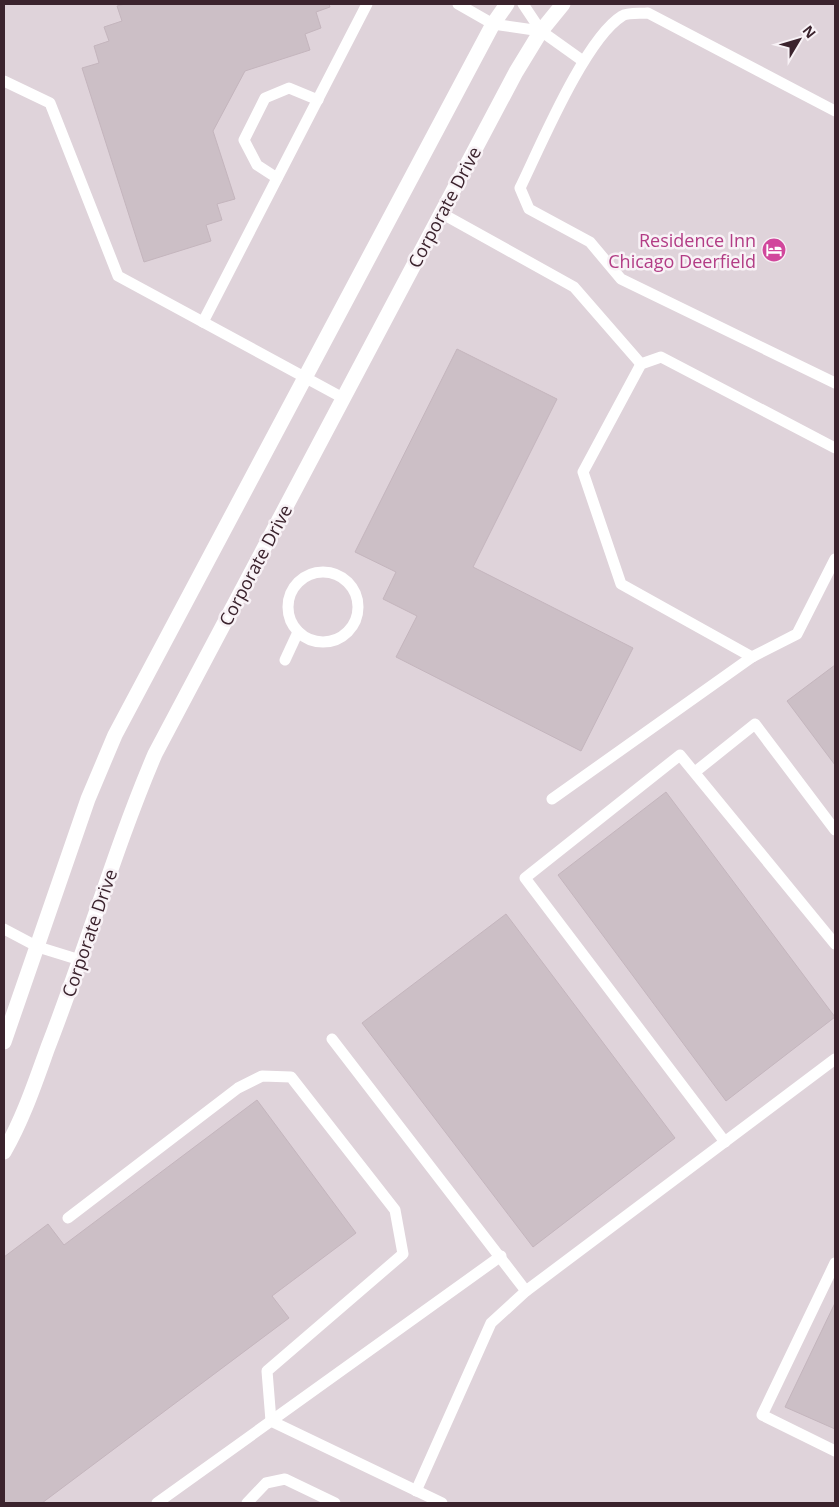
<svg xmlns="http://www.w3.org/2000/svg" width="839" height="1507" font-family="'Open Sans',sans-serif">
  <rect width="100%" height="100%" fill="#ebe2e7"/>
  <rect fill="#dfd3da" x="4" y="4" width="831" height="1499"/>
  <g fill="#ccbfc6" stroke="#c4b5bd">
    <polygon points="125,4 329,4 330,7 316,12 321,28 305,34 310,50 245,71 213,131 235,199 217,204 222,220 206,225 211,241 144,262 82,68 99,63 94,46 109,41 104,27 122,21 117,6"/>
    <polygon points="457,349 557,399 473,567 633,648 581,751 396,657 417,616 383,599 396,572 355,552"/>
    <polygon points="835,665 835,765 787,701"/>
    <polygon points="666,792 835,1017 726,1101 558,875"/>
    <polygon points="506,914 675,1138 533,1247 362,1023"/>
    <polygon points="257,1100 356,1233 272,1296 289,1318 42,1503 4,1503 4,1257 48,1224 64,1245"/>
    <polygon points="835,1303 835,1429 785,1407"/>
  </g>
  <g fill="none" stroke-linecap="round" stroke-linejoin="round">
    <g stroke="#fff" stroke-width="11">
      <polyline points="458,4 493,24 541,31"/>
      <polyline points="523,4 541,31 583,61"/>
      <polyline points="4,81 50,103 118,276 343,398"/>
      <path d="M835,111L648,13C641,14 628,12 622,16C585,39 540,147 520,188L529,209L590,242L621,279L835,383"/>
      <polyline points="277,178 257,165 244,140 265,98 289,88 318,100"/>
      <polyline points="441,213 574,287 641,364"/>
      <polyline points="203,322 367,4"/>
      <circle cx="323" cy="607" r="35"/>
      <polyline points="752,657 621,584 583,472 641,364 661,357 835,448"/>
      <polyline points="285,660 298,632"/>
      <polyline points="695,772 755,724 835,830"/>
      <polyline points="552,799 752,657 797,634 835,559"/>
      <polyline points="4,929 38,947 80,960"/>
      <polyline points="332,1039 526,1291"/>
      <polyline points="725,1142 525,878 680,755 835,944"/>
      <polyline points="68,1218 238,1088 262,1076 291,1077 395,1210 403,1254 267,1371 271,1421 442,1503"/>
      <polyline points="835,1263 762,1415 835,1451"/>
      <polyline points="416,1491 491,1323 526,1291 835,1059"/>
      <polyline points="157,1503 501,1256"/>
      <polyline points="247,1503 266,1483 285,1479 335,1503"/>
    </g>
    <g stroke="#fff" stroke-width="15">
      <polyline points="4,1042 88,799 115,735 493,24 507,4"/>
      <path d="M4,1152C23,1119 35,1083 48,1047C86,950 114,850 155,754L516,72L541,31L563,4"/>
    </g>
  </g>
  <defs>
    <symbol id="hotel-disc" viewBox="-11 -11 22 22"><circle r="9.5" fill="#d1479c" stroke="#f8f2f6"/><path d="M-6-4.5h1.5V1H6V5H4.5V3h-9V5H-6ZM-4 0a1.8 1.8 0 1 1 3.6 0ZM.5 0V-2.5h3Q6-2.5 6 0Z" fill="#fff"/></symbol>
  </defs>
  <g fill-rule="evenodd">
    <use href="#hotel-disc" x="760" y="236" width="28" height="28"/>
  </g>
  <g text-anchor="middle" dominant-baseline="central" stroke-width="5" stroke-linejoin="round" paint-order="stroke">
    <g font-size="18" fill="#3b232d" stroke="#f8f2f6">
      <text transform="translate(444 207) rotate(-62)">Corporate Drive</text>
      <text transform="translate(255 565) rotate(-62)">Corporate Drive</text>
      <text transform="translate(89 933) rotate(-71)">Corporate Drive</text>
    </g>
    <g font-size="18" fill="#b23c85" stroke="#f8f2f6" text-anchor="end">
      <text x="756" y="240">Residence Inn<tspan x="756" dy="21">Chicago Deerfield</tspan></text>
    </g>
  </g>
  <rect width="839" height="1507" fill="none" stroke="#3b232d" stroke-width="10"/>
  <g transform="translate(799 40) rotate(52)" stroke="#f8f2f6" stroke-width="4" paint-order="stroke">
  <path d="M0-4L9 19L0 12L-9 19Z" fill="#3b232d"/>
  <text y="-8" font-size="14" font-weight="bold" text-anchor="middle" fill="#3b232d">N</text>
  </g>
</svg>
